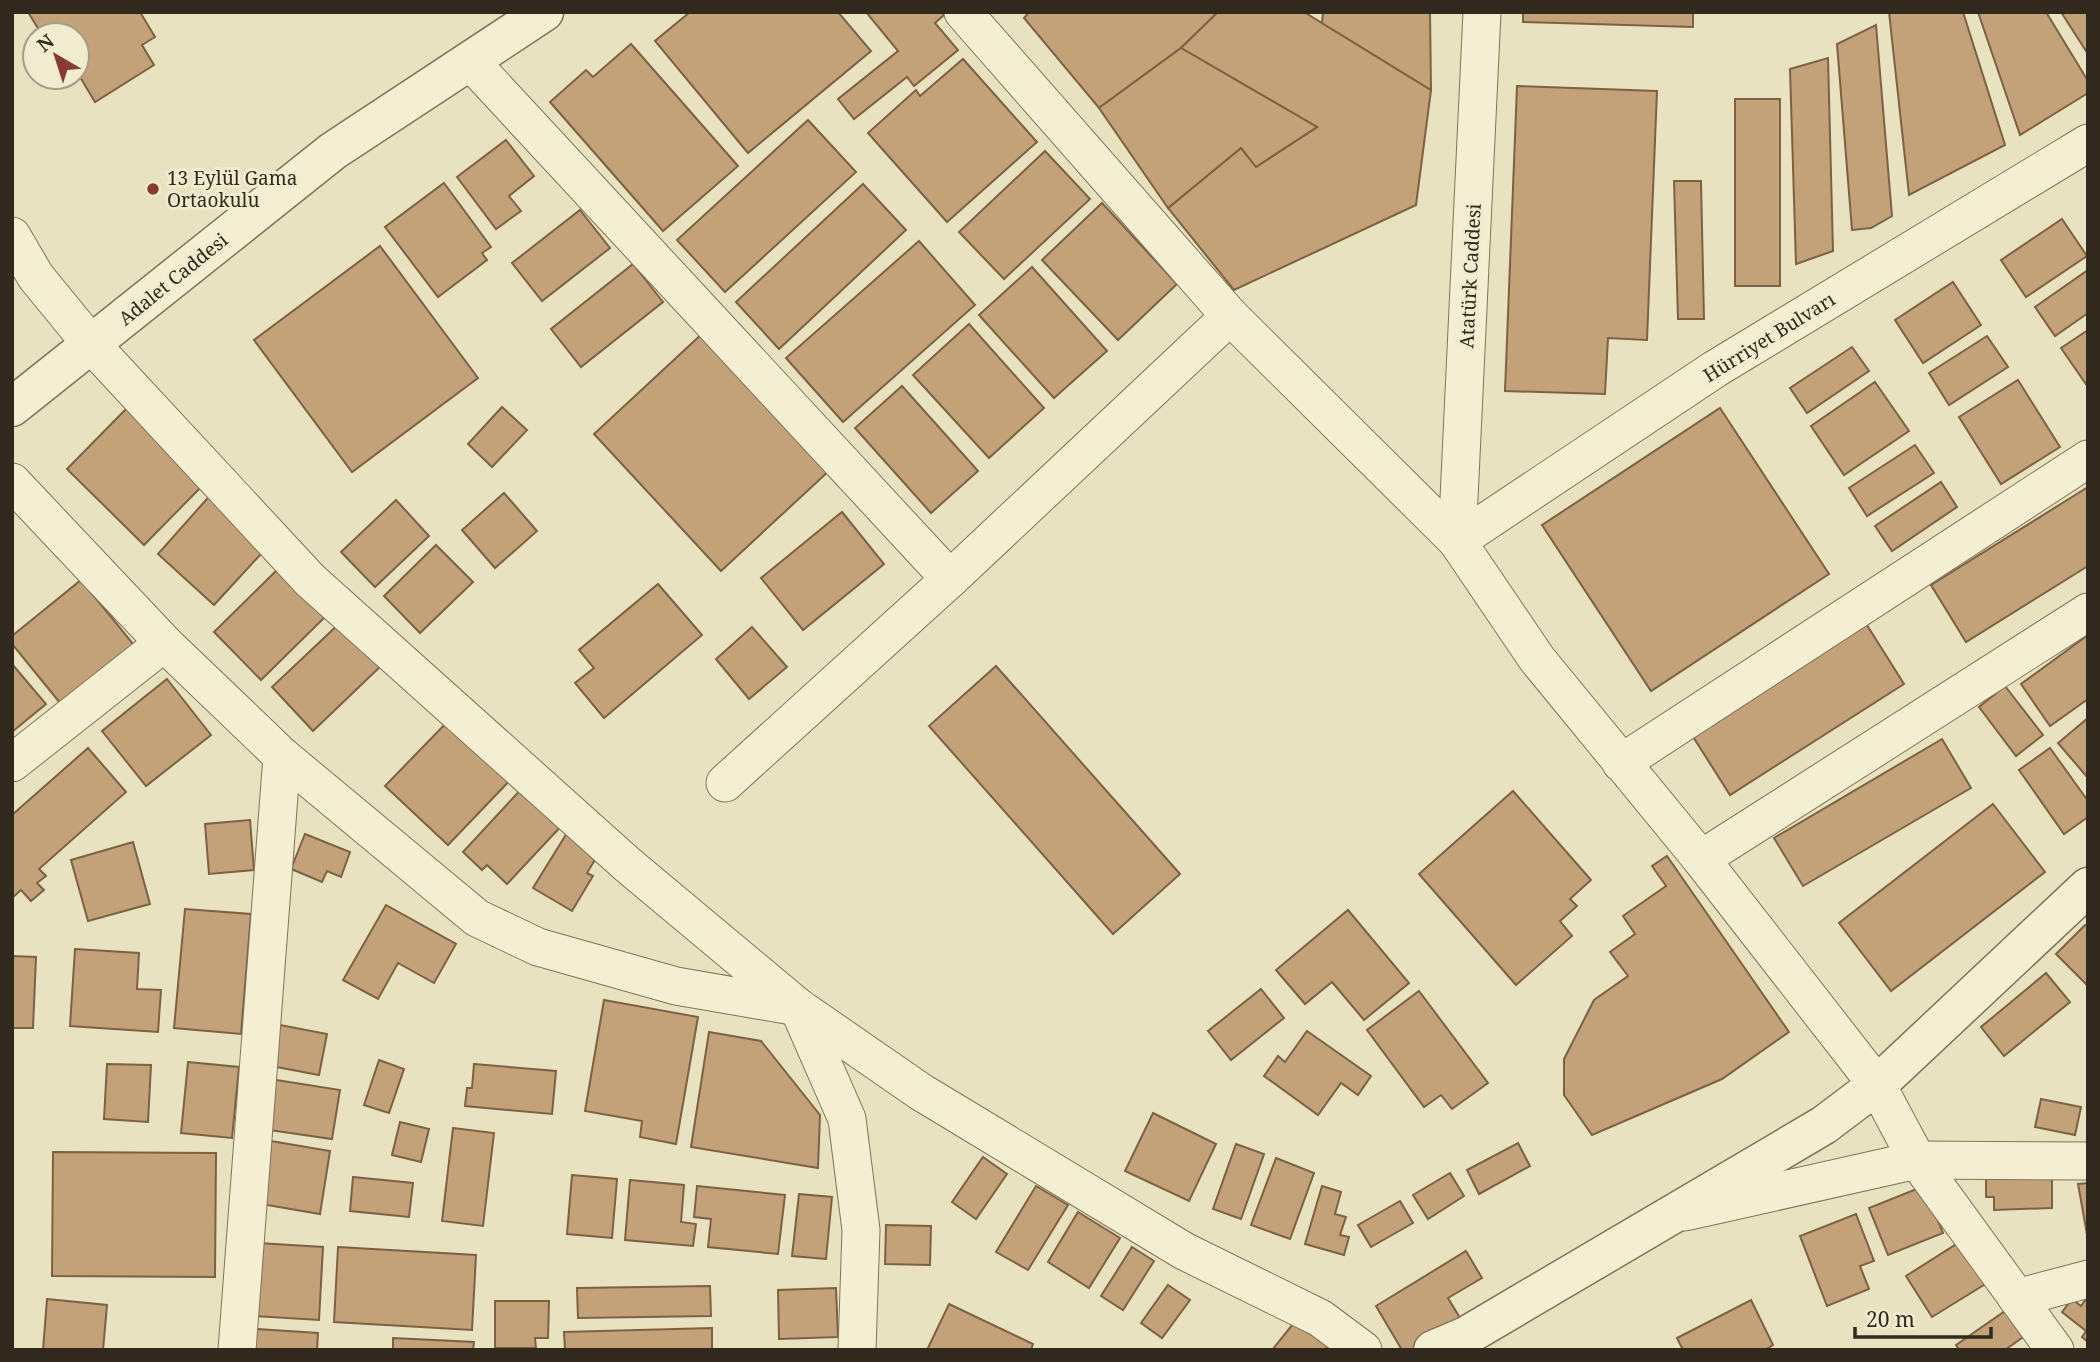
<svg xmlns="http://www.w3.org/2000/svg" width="2100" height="1362" font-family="'Noto Serif',serif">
  <rect width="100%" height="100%" fill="#e8e2c1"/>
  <g fill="#c3a27a" stroke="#7c6143" stroke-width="2">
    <polygon points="28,12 140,12 155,37 142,45 154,65 95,102 77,72 77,35 42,35"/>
    <polygon points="690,12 838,12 871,51 748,153 655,41"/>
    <polygon points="866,12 941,12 944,15 935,23 958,50 914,86 907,77 854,119 838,99 898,51"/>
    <polygon points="1029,12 1218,12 1181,48 1099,108 1024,18"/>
    <polygon points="1218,12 1304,12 1431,90 1416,205 1234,290 1168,208 1241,148 1256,167 1317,127 1181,48"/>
    <polygon points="1323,12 1430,12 1431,90 1322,23"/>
    <polygon points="1523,12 1693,12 1693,27 1523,22"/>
    <polygon points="1889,12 1963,12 2005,145 1909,195"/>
    <polygon points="1978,12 2046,12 2088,81 2088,93 2020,135"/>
    <polygon points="2061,12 2088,12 2088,54"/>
    <polygon points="1876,25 1892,216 1871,228 1852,230 1837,44"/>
    <polygon points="631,44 738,166 663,231 550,102 586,70 593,77"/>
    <polygon points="1181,48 1317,127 1256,167 1241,148 1168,208 1099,108"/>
    <polygon points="1828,58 1833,251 1796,264 1790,69"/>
    <polygon points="963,59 1037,142 947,222 868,133 916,90 920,96"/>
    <polygon points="1517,86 1657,91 1647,340 1608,338 1605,394 1505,391"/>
    <rect x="1735" y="99" width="45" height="187"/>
    <polygon points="808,120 856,172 725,292 677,240"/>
    <polygon points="506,140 534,176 509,196 521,211 496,229 457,177"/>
    <polygon points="1045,151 1090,199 1004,279 959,232"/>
    <polygon points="1674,181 1701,181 1704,319 1678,319"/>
    <polygon points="444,183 491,247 482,253 487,260 438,297 385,227"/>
    <polygon points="863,184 906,230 779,349 736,302"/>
    <polygon points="1102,203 1177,284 1118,340 1042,260"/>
    <polygon points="580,210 610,248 542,301 512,263"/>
    <polygon points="2062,219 2087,256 2026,297 2001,260"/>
    <polygon points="919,241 975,305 843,422 786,358"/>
    <polygon points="380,246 478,378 352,472 254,340"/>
    <polygon points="633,264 663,302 581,367 551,329"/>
    <polygon points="1032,267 1107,351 1054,398 979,315"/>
    <polygon points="2088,270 2088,313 2055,336 2035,307"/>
    <polygon points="1953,282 1981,325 1923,363 1895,320"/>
    <polygon points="969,324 1044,408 989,458 913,375"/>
    <polygon points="2088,330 2088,387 2061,348"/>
    <polygon points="704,332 831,469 721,571 594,434"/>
    <polygon points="1987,336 2008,367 1949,405 1929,373"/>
    <polygon points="1852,347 1869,371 1807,413 1790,388"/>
    <polygon points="2018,380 2060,447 2001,484 1959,417"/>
    <polygon points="1875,382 1909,431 1844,475 1811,426"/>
    <polygon points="902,386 978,471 931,513 855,428"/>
    <polygon points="502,407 527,430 492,467 468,444"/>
    <polygon points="127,408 205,483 144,545 67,469"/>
    <polygon points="1720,408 1829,574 1651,691 1542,525"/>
    <polygon points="1915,445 1934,473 1867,516 1849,488"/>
    <polygon points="1941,482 1957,507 1892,551 1875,526"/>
    <polygon points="2088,487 2088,566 1966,642 1931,585"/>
    <polygon points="214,491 271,543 214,605 158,554"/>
    <polygon points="504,493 537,531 495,568 462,530"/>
    <polygon points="396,500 429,536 375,587 341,552"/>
    <polygon points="842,512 884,564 803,630 761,578"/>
    <polygon points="436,545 473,582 420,633 384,596"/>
    <polygon points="284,563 331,611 261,680 214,632"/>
    <polygon points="81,580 138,650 65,709 12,644 12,636"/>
    <polygon points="658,584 702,635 604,718 575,683 594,668 579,650"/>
    <polygon points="342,621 383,664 313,731 272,687"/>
    <polygon points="1865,622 1904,684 1730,795 1690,732"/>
    <polygon points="752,627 787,667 749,699 716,659"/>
    <polygon points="2088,635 2088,699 2050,726 2021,684"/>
    <polygon points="12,664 46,704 12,732"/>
    <polygon points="996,666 1180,874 1113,934 929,726"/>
    <polygon points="167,679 211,735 146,786 102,731"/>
    <polygon points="2005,686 2043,735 2016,756 1979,707"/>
    <polygon points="453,716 515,775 448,845 385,786"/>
    <polygon points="2088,718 2088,778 2058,743"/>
    <polygon points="1942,739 1971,788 1803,886 1774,838"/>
    <polygon points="88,748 126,792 39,869 46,876 37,883 44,890 31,901 21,890 12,898 12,815"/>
    <polygon points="2050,748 2088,801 2088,817 2064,834 2019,770"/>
    <polygon points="525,785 565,822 507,884 487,865 482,870 463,852"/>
    <polygon points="1513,791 1591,880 1570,899 1577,906 1560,921 1572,936 1516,985 1419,874"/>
    <polygon points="1993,804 2045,872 1891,991 1839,923"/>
    <polygon points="250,820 254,870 209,874 205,824"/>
    <polygon points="567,833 599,853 587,873 593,876 572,911 533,888"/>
    <polygon points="305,834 350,852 341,877 327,871 322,882 291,869"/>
    <polygon points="133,842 150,904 88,921 71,860"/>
    <polygon points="1667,856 1789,1032 1722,1079 1592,1135 1564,1095 1564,1059 1594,1000 1628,976 1610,952 1635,934 1623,916 1666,886 1652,866"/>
    <polygon points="386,905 456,944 434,983 398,963 378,999 343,980"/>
    <polygon points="185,909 251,914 241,1034 174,1028"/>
    <polygon points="1348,910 1409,983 1364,1020 1332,982 1305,1004 1276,970"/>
    <polygon points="2085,925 2088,927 2088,986 2056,954"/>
    <polygon points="75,949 139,953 137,989 161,990 158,1032 70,1026"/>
    <polygon points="12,956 36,957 33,1028 12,1028"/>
    <polygon points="2046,973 2070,1002 2004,1056 1981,1027"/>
    <polygon points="1261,989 1284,1018 1231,1060 1208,1031"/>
    <polygon points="1419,991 1488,1083 1452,1109 1441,1095 1424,1107 1367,1030"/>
    <polygon points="604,1000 698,1017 676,1144 640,1137 642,1121 585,1111"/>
    <polygon points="280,1025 327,1034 319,1075 271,1066"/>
    <polygon points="1307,1031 1371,1076 1358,1095 1341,1083 1318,1115 1264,1076 1278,1056 1285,1062"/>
    <polygon points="709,1032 761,1041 820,1115 818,1168 691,1147"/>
    <polygon points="379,1060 404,1069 389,1113 364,1105"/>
    <polygon points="188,1062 239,1067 232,1138 181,1133"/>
    <polygon points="107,1064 151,1065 148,1122 104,1119"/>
    <polygon points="474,1064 556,1071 552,1114 465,1106 467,1088 472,1088"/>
    <polygon points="270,1079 340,1090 332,1139 262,1129"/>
    <polygon points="2041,1099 2081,1107 2075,1135 2035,1127"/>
    <polygon points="1153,1113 1216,1144 1189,1201 1125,1171"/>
    <polygon points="400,1122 429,1129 421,1162 392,1155"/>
    <polygon points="453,1128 494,1133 483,1226 442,1221"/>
    <polygon points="271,1141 330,1151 320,1214 261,1204"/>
    <polygon points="1518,1143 1530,1166 1479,1194 1467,1170"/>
    <polygon points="1236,1144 1264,1154 1241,1219 1213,1209"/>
    <polygon points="53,1152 216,1153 215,1277 52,1276"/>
    <polygon points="983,1157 1007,1174 976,1219 952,1202"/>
    <polygon points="1276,1158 1314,1173 1290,1239 1251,1225"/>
    <polygon points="1450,1173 1464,1196 1428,1219 1413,1195"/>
    <polygon points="572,1175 617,1179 612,1238 567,1234"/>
    <polygon points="353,1177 413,1183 409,1217 350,1211"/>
    <polygon points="2052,1177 2052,1208 1994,1210 1994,1197 1986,1197 1986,1178"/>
    <polygon points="630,1180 684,1185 681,1222 696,1224 693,1246 625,1240"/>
    <polygon points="2088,1183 2088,1240 2078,1184"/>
    <polygon points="697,1186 785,1195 778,1254 708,1247 711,1219 694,1217"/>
    <polygon points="1036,1186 1068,1205 1028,1270 996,1252"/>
    <polygon points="1322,1186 1341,1192 1335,1214 1346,1217 1340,1235 1349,1237 1344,1255 1305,1244"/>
    <polygon points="1924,1186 1943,1233 1888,1255 1869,1208"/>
    <polygon points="799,1194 832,1197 826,1259 792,1256"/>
    <polygon points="1400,1201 1413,1223 1371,1247 1358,1225"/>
    <polygon points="1078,1212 1120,1238 1089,1288 1048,1262"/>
    <polygon points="1856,1214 1874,1261 1860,1266 1869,1289 1827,1306 1800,1236"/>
    <polygon points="886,1225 931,1226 930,1265 885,1264"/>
    <polygon points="1966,1238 1992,1280 1932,1317 1906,1276"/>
    <polygon points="258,1243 323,1247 319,1320 254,1316"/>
    <polygon points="338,1247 476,1255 472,1330 334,1322"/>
    <polygon points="1132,1247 1154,1261 1123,1310 1101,1296"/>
    <polygon points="1466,1251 1482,1278 1448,1298 1463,1323 1419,1350 1402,1350 1376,1306"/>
    <polygon points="1168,1285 1190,1300 1162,1338 1141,1323"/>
    <polygon points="710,1286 711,1316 578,1318 577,1288"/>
    <polygon points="836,1288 838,1337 779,1339 778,1290"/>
    <polygon points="2088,1296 2088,1342 2082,1337 2086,1331 2062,1312 2072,1299 2081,1306"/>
    <polygon points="47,1299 107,1305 103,1350 43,1350"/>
    <polygon points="1751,1300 1773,1345 1765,1350 1683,1350 1677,1338"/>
    <polygon points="495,1301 549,1301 548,1338 535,1338 536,1348 495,1348"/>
    <polygon points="949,1304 1033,1344 1031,1350 927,1350"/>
    <polygon points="2008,1309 2026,1335 2005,1350 1959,1350 1956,1345"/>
    <polygon points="1297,1319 1329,1344 1325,1350 1272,1350"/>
    <polygon points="712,1328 712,1350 565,1350 564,1332"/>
    <polygon points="257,1329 318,1333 317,1350 255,1350"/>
    <polygon points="393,1338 474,1342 473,1350 393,1350"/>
  </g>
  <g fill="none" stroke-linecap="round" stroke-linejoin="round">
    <defs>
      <g id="minor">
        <polyline points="963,12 1230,316 1457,541 1537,659 1701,859 1877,1085 1917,1160 2055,1350"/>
        <polyline points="471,62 950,579"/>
        <polyline points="12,236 36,277 91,344 310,580 628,865 798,1007 847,1119 861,1230 857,1350"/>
        <polyline points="12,482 164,643 282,756 477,918 538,947 676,986 798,1007 921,1092 1184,1251 1320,1318 1363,1350"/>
        <polyline points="1457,541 1715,369 2088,143"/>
        <polyline points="1457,541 1482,12"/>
        <polyline points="12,763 164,643"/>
        <polyline points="1621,763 2088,459"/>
        <polyline points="725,783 950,579 1230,316"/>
        <polyline points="1701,859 2088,612"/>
        <polyline points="1685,1212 1917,1160 2088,1161"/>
        <polyline points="2017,1298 2088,1279"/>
        <polyline points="237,1350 282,756"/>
      </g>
      <g id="tertiary">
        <polyline points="12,407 333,151 544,12"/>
        <polyline points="1433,1350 1466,1336 1824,1125 1877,1085 2088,887"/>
      </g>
    </defs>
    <use href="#minor" stroke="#80735a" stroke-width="39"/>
    <use href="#tertiary" stroke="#80735a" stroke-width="41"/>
    <use href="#minor" stroke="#f4efd2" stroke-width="37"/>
    <use href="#tertiary" stroke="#f4efd2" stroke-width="38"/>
  </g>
  <circle fill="#883c31" stroke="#f1ebcf" stroke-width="2.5" cx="153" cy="189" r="7"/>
  <g text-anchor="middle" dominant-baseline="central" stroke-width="6" stroke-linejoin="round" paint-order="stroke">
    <g font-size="19" fill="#31291d" stroke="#f1ebcf" text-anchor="start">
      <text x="167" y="178">13 Eylül Gama<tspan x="167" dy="22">Ortaokulu</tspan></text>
    </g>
    <g font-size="19" fill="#31291d" stroke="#f1ebcf">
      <text transform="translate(1470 276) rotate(-87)">Atatürk Caddesi</text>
      <text transform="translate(173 279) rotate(-39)">Adalet Caddesi</text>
      <text transform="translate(1769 337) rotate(-32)">Hürriyet Bulvarı</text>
    </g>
  </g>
  <rect width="2100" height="1362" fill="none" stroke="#31291d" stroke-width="28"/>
  <g transform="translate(56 56) rotate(321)"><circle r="33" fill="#f1ebcf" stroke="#a49d88" stroke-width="2"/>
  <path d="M0-5L12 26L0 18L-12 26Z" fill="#883c31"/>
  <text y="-10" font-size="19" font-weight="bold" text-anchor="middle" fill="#31291d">N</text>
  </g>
  <path d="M1855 1327v10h136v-10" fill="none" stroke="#31291d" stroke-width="3.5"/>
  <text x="1866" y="1327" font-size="21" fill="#31291d" stroke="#f1ebcf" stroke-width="5" paint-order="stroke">20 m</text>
</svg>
